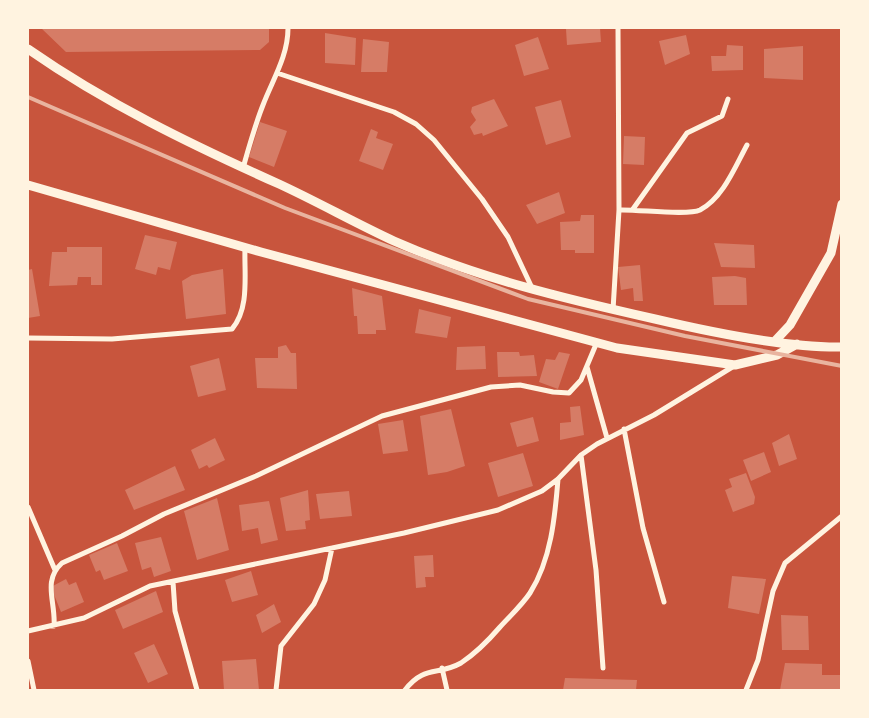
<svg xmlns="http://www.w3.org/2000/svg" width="869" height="718" font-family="'Golos Text',sans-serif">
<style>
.building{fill:#d67c66}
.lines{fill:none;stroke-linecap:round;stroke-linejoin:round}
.minor{stroke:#fff3e0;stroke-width:5}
.tertiary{stroke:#fff3e0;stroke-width:9}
.rail{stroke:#e9b49f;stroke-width:4}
</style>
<rect width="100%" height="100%" fill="#c8553d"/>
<!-- building -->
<path class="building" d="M41 28H269V42L260 50 66 52Z
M576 28H600L601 42 567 45 566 29Z
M325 33 356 38 355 65 325 63Z
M686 35 690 54 665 65 659 41Z
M538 37 549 69 524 76 515 45Z
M363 39 389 42 387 72H361Z
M727 45 743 46V70L712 71 711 56H726Z
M803 46V80L764 78V49Z
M494 99 508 126 483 136 482 133 474 135 470 127 476 120 471 112 472 107Z
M561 100 571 137 546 145 535 107Z
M260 122 287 131 274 167 249 157Z
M371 129 378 132 376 138 393 144 383 170 359 161Z
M624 136 645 137 644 165 623 164Z
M559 192 565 213 537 224 526 205Z
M581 215H594V253H575V250H561L560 222 580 221Z
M145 235 177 242 170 270 158 267 156 275 135 269Z
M714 243 754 245 755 268 721 267Z
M67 247H102V285H91V277H78L77 285 49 286 52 252H67Z
M640 265 643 301H634L633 288 621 290 618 267Z
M32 269 40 316 28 318V270Z
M223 269 226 314 186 319 182 281 192 275Z
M735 276 746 278 747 305H714L712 277Z
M352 288 382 296 386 330H376V334H358L357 316H354Z
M419 309 451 317 447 338 415 333Z
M286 345 291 353H296L297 389 257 388 255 358H278V347Z
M485 346 486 369 456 370 457 347Z
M497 352H519L520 356 534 355 537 376 498 377Z
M559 352 570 354 558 389 539 382 546 359 555 360Z
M219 358 226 390 198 397 190 366Z
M580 406 584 435 560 440V423L571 422 570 407Z
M451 409 465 466 447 472 428 475 420 416Z
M533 417 539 441 517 447 510 423Z
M403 420 408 451 383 454 378 424Z
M789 434 797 459 779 466 772 443Z
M215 438 225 460 209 468 207 465 199 469 191 450Z
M764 452 771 472 751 481 743 460Z
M523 453 533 486 498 497 488 463Z
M175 466 185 490 134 510 125 490Z
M746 473 755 497 754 504 733 512 725 490 732 487 729 479Z
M308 490 310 520 305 521 306 529 286 531 280 498Z
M349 491 352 516 320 519 316 494Z
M217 498 229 550 197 560 184 511Z
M269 501 278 540 261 544 258 528 242 531 239 505Z
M161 537 171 571 154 577 151 567 142 570 135 543Z
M117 543 128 571 104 580 100 570 96 572 89 555Z
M433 555 434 577H425L426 587 416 588 414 556Z
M251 571 258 595 232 602 225 580Z
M732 576 766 579 759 614 728 608Z
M66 579 69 585 76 582 84 602 61 612 51 587Z
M156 591 163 612 123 629 115 610Z
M274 604 281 622 262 633 256 615Z
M781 615 808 616 809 650H782Z
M154 644 168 674 148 683 134 653Z
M256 659 259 690H224L222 661Z
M785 663 822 664V675H842L841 690H780Z
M565 678 637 680 636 690H563Z"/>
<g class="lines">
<!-- minor -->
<path class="minor" d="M277 73 394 112 416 124 434 140 482 199 508 237 533 290
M243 168C249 147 255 125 263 105 273 79 288 56 288 28
M633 209 687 133 722 116 728 99
M619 210C637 209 687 216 700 210 723 198 735 167 747 145
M613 310 619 210 618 28
M28 338 112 339 232 329C250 308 244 274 245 248
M587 367 607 438
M624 429 643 528 664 602
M581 455 596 570 603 668
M28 507 55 570
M173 582 175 611 197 690
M54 626C56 602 42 581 62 563L122 536 164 514 256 476 382 416 491 387 520 385 553 392 569 393 581 380 597 342
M28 631 84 618 150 586 404 533 498 510 542 491 558 479 581 455 597 444 654 415 734 366
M28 661 34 690
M442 668 447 690
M276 690 281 646 314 604 325 580 332 548
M405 690C424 665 438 676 461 663 476 653 488 641 500 627 510 616 522 605 530 593 551 560 555 517 558 479
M746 690 758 660 773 591 785 563 842 516"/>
<!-- tertiary -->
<path class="tertiary" d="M28 49C107 104 192 145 279 184 318 202 355 223 394 241 478 278 566 299 655 319 710 332 785 348 842 347
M28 185 261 252 617 348 735 365 777 355 797 344
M775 341 790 325 831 253 842 204"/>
<!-- rail -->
<path class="rail" d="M28 97 285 208 528 299 685 336 842 366"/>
</g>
<!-- border -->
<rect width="869" height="718" fill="none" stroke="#fff3e0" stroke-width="58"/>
</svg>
